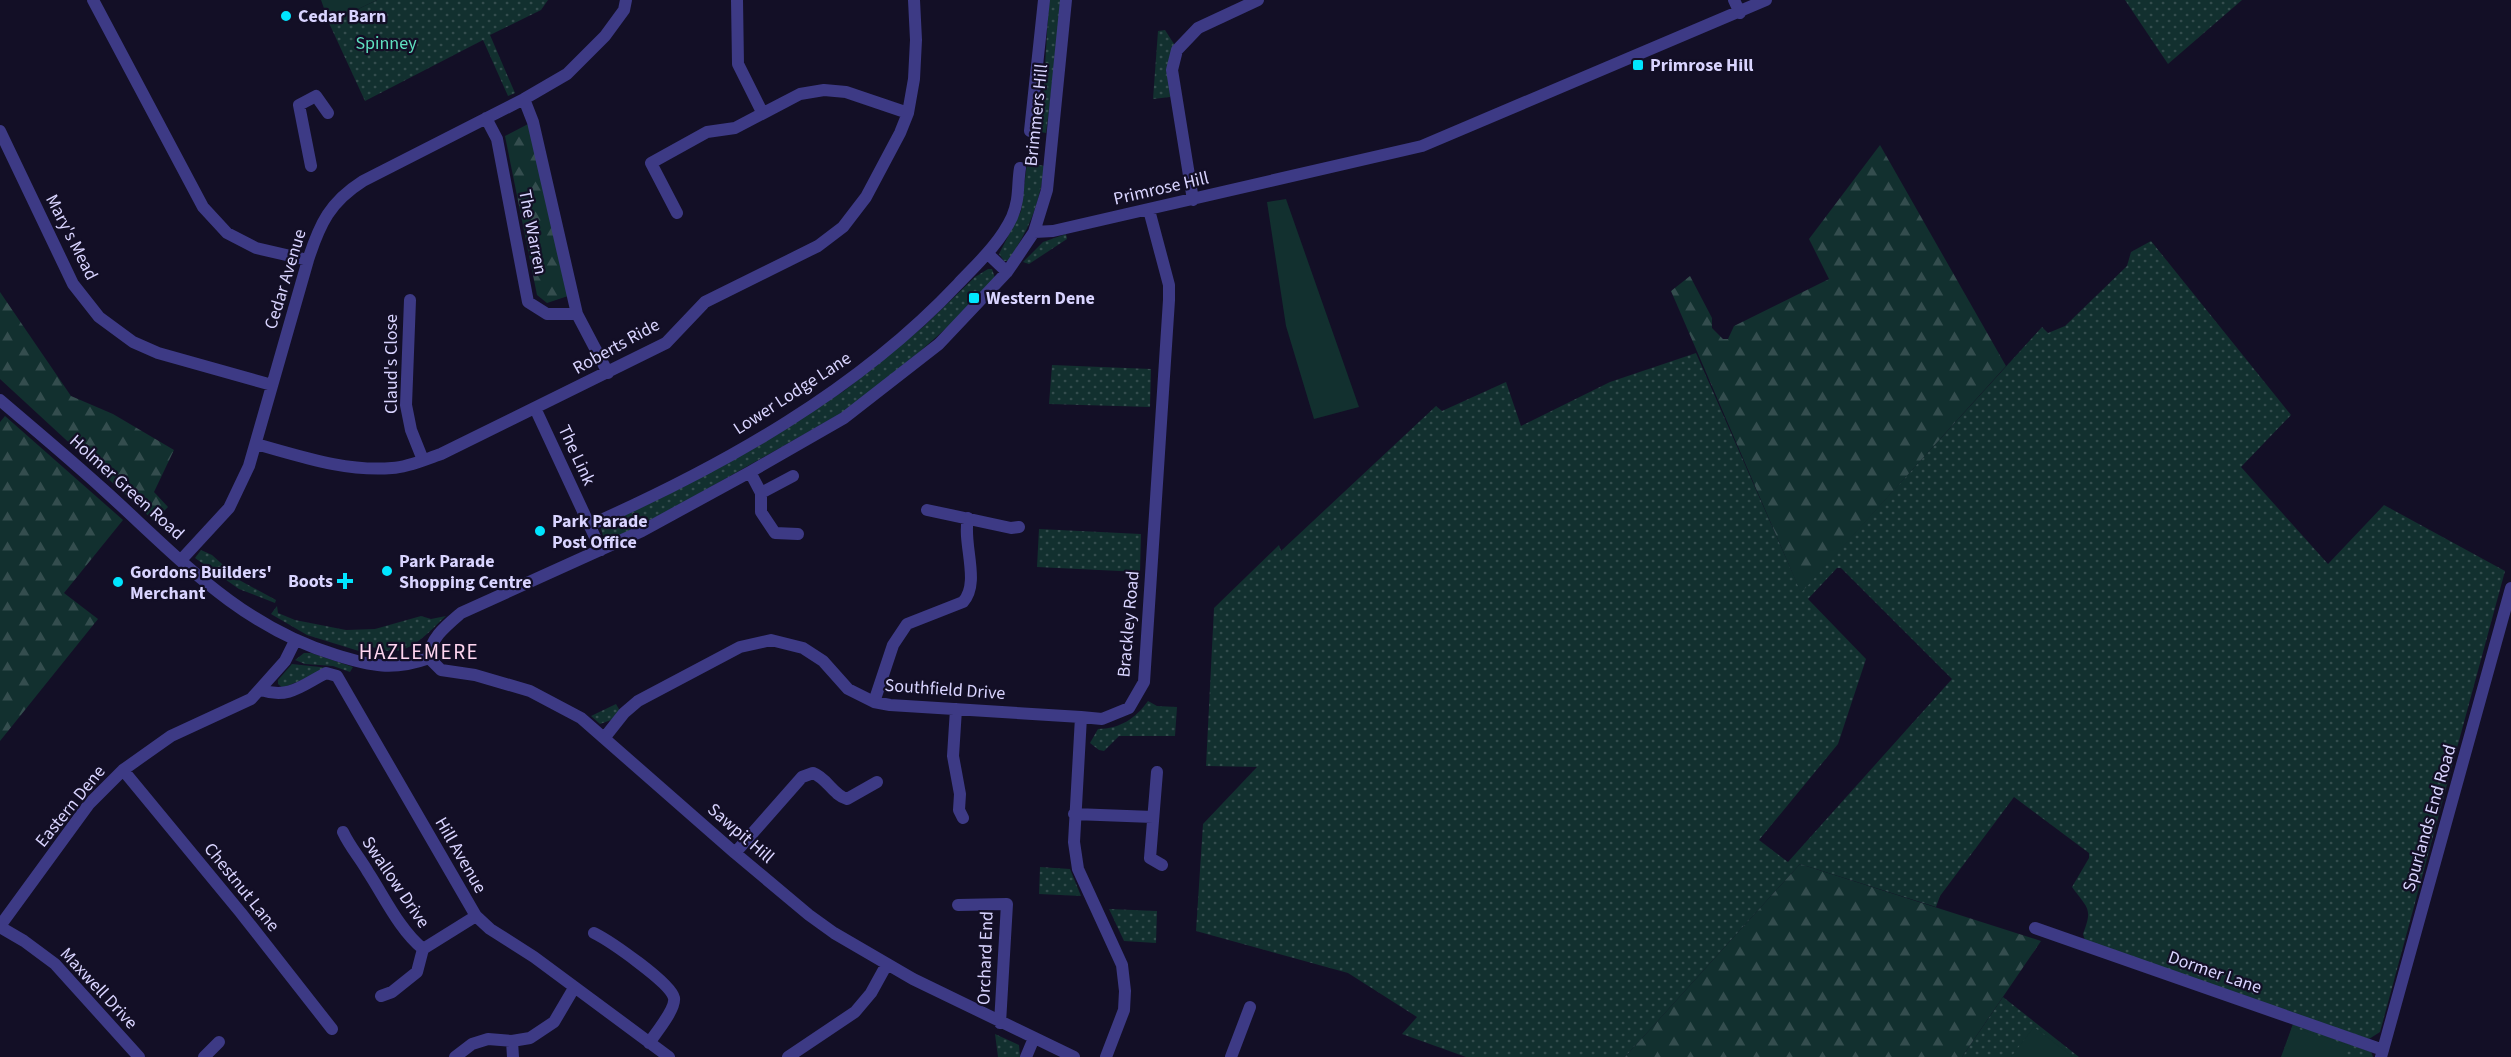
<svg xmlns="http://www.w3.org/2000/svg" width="2511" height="1057" font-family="'Source Sans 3',sans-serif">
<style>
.grass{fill:url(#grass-dots);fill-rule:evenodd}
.forest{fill:url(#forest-firs)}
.garden{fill:#12302f}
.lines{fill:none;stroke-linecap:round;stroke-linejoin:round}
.minor{stroke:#3d3a85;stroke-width:12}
.poi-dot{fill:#00e5ff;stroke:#130f26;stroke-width:2}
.labels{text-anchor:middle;stroke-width:4.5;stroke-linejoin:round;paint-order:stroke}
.poi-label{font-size:18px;font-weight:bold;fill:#d9d4ff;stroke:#130f26;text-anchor:start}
.park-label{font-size:18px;fill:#5fe0c0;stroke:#130f26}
.street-label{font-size:18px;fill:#d9d4ff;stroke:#130f26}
.quarter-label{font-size:21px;letter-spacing:1.5px;fill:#ffd6f0;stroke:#130f26}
</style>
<defs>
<pattern id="grass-dots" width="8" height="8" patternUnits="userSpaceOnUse" patternTransform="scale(1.5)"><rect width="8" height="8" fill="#12302f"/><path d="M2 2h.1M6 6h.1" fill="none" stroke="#344d4e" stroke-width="1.8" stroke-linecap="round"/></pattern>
<pattern id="forest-firs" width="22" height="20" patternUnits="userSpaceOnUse" patternTransform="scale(1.5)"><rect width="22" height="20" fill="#12302f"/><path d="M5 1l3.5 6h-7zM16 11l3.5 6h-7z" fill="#344d4e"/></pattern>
</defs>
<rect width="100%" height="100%" fill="#130f26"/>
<!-- grass -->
<path class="grass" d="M377 0H548L541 10 490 35 515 93 508 96 483 40 365 101 329 23Z
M1049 0H1063L1046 133 1041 132Z
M2125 0H2242L2168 64Z
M1165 30 1174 44 1169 60 1170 97 1153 99 1158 31Z
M1027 163 1045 166C1038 207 1031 226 1008 261H1004L999 254 1021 211Z
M1066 234 1067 239 1029 264 1023 262 1043 242Z
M2151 241 2291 415 2241 467 2328 564 2384 505 2505 571 2380 1032 2369 1039 2086 944 2083 934C2093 908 2088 909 2072 887L2089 858V853L2014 797 1940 896 1936 907 1800 864 1625 1057H1466L1402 1034 1417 1017 1348 973 1196 931 1203 824 1257 767 1206 766 1214 608 1279 545 1281 551 1436 406 1442 411 1506 382 1521 426 1610 382 1696 353 1801 592 2042 327 2048 333 2065 326 2127 266 2131 252ZM1837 568H1841L1952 679 1788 862 1759 840 1838 744 1866 659 1808 599Z
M988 269H992L995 278 961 315 917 354 847 410 677 506 619 536 604 539 601 529 604 524 782 429 844 391 923 327 975 277Z
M1052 365 1151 369 1150 407 1049 404Z
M1039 529 1141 534 1140 572 1037 567Z
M201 550 212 555 241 581 276 600 275 603 239 589 195 558Z
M277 606 278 613 295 620 346 630 375 629 421 616 431 619 446 616C421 639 406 661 370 646L362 652 307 635 271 614Z
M304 653H311L353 667 350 672 333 666 305 664 295 660Z
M292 664 329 668 283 688 278 684V680Z
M1148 701 1157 706 1177 707 1175 736H1119L1104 751 1099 750 1090 743 1098 729C1120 729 1136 718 1148 701Z
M616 704 620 711 611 720 600 724 591 716Z
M1040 867 1070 869 1081 896 1039 894Z
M1109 909 1157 911 1156 943 1124 941Z
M2003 997 2079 1057H1962Z
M2293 1024 2371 1052 2373 1057H2281Z
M995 1034 1019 1045 1020 1057H998Z"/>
<!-- forest -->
<path class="forest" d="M530 123 568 296 547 303 537 295 505 136Z
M1880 145 2006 366 1801 593 1671 291 1690 276 1712 318V328L1723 339H1728L1734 326 1829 279 1809 239Z
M0 292 71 396 113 414 174 450 154 492 168 507 154 521 0 379Z
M5 416 123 520 64 593 98 619 0 741V422Z
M1800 864 2041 941 1962 1057H1625Z"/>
<!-- garden -->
<path class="garden" d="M321 0H377L329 23Z
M1286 199 1359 407 1314 419 1286 326 1267 202Z
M2034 1027 2073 1057H2011Z
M2292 1027 2348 1045 2344 1057H2282Z"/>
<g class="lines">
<!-- minor -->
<path class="minor" d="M93 0 203 207 227 233 256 248 308 260
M737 0 738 64 762 112
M1734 0 1740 13
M524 99 533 122 577 314 608 373
M486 118 497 139 528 302 547 314H577
M0 131 73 284 99 317 133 342 158 353 272 385
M1030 131 1044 0
M311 166 299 105 316 96 328 113
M1193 200 1172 70 1177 50 1198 28 1258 0
M677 213 651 163 707 132 735 128 800 94 824 90 846 92 908 113
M1034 232 1053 231 1422 146 1766 0
M988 254 1007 272
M410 300 406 405 411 430 423 460
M0 400C35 430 70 459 104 490 177 556 239 626 336 655 371 666 393 671 429 658
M535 408 601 550
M256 444C300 456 346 472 392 468 409 467 426 459 441 454L666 343 705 302 818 246 843 227 866 197 900 133 908 113 914 79 916 40 914 0
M750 472 761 493V512L775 533 798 534
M761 493 793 476
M927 510 1011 528 1019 527
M590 525C723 466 857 391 958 284 977 264 1000 243 1012 217 1020 198 1017 186 1020 168
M181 560 229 508 249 466 308 260C320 223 330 202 363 181L524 99 567 74 605 36 624 10 626 0
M429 658C429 639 447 625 461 613L642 531 750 472 844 418 939 344 1007 272 1034 232 1047 190 1066 0
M429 658 441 670 475 675 530 691 581 718 735 853 809 915 834 933 913 979 1074 1057
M261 690C289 699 301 686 326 673L337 676 476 916 490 929 534 957 669 1057
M874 702 893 645 907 624 963 602C981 583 962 543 968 518
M956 709 953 756 960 794 959 810 963 818
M605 737 624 713 638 701 740 647 771 640 803 648 823 661 848 689 874 702 890 705 1081 717
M123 770 241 913 332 1029
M1157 772 1150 858 1162 865
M1074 814 1153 817
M343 832C350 847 360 858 368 872 385 898 399 929 423 949
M735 853 802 777 813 773C827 778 833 795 847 799L877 782
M958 905 1007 904 1000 1023
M0 926 89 804 123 770 171 736 251 699 285 661 295 641
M0 927 24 941 55 964 139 1057
M2035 928 2383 1050
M594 933C610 941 671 983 674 998 676 1009 655 1034 649 1043
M381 996 392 992 417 972 423 949 476 916
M512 1041 513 1057
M204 1057 219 1042
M455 1057 472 1044 488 1039 512 1041 530 1038 554 1022 574 988
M788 1057 855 1012 871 993 887 964
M1026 1057 1034 1038
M1106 1057 1124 1010 1125 991 1122 965 1078 869 1074 842 1081 717 1102 719 1129 708 1144 682 1169 300V285L1149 210
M1231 1057 1250 1007
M2381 1057 2511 588"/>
</g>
<!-- markers -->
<g class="poi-dot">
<circle cx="286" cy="16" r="6"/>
<rect x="1632" y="59" width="12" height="12" rx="3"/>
<rect x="968" y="292" width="12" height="12" rx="3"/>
<circle cx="540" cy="531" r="6"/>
<circle cx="387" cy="571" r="6"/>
<path d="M342 572h6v6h6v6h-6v6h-6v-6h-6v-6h6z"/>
<circle cx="118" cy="582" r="6"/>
</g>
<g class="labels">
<!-- poi labels -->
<g class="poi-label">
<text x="298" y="22">Cedar Barn</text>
<text x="1650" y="71">Primrose Hill</text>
<text x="986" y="304">Western Dene</text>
<text x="552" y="527">Park Parade<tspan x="552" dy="21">Post Office</tspan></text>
<text x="399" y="567">Park Parade<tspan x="399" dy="21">Shopping Centre</tspan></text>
<text x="130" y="578">Gordons Builders'<tspan x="130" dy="21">Merchant</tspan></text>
<text x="333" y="587" text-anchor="end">Boots</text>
</g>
<!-- park labels -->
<g class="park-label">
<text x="386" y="49">Spinney</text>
</g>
<!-- street labels -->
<g class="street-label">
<text transform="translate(1036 115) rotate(-84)" y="6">Brimmers Hill</text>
<text transform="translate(1161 188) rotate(-13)" y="6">Primrose Hill</text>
<text transform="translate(533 232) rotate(79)" y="6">The Warren</text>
<text transform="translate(72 237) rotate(63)" y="6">Mary's Mead</text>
<text transform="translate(285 279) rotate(-73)" y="6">Cedar Avenue</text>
<text transform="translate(616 346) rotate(-29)" y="6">Roberts Ride</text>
<text transform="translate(391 364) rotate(-90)" y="6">Claud's Close</text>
<text transform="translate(792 393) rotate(-33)" y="6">Lower Lodge Lane</text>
<text transform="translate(577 455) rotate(65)" y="6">The Link</text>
<text transform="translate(127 487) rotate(42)" y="6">Holmer Green Road</text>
<text transform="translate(1128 624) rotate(-85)" y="6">Brackley Road</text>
<text transform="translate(945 689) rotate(4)" y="6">Southfield Drive</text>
<text transform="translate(70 806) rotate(-51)" y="6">Eastern Dene</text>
<text transform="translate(2429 818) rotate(-74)" y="6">Spurlands End Road</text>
<text transform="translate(741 833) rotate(41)" y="6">Sawpit Hill</text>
<text transform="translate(461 855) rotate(60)" y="6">Hill Avenue</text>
<text transform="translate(396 882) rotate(56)" y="6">Swallow Drive</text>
<text transform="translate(242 887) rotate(51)" y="6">Chestnut Lane</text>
<text transform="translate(985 958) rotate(-88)" y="6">Orchard End</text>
<text transform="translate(2215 972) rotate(19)" y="6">Dormer Lane</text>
<text transform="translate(99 988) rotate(47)" y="6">Maxwell Drive</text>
</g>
<!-- quarter labels -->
<g class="quarter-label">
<text x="419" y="659">HAZLEMERE</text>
</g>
</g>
</svg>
